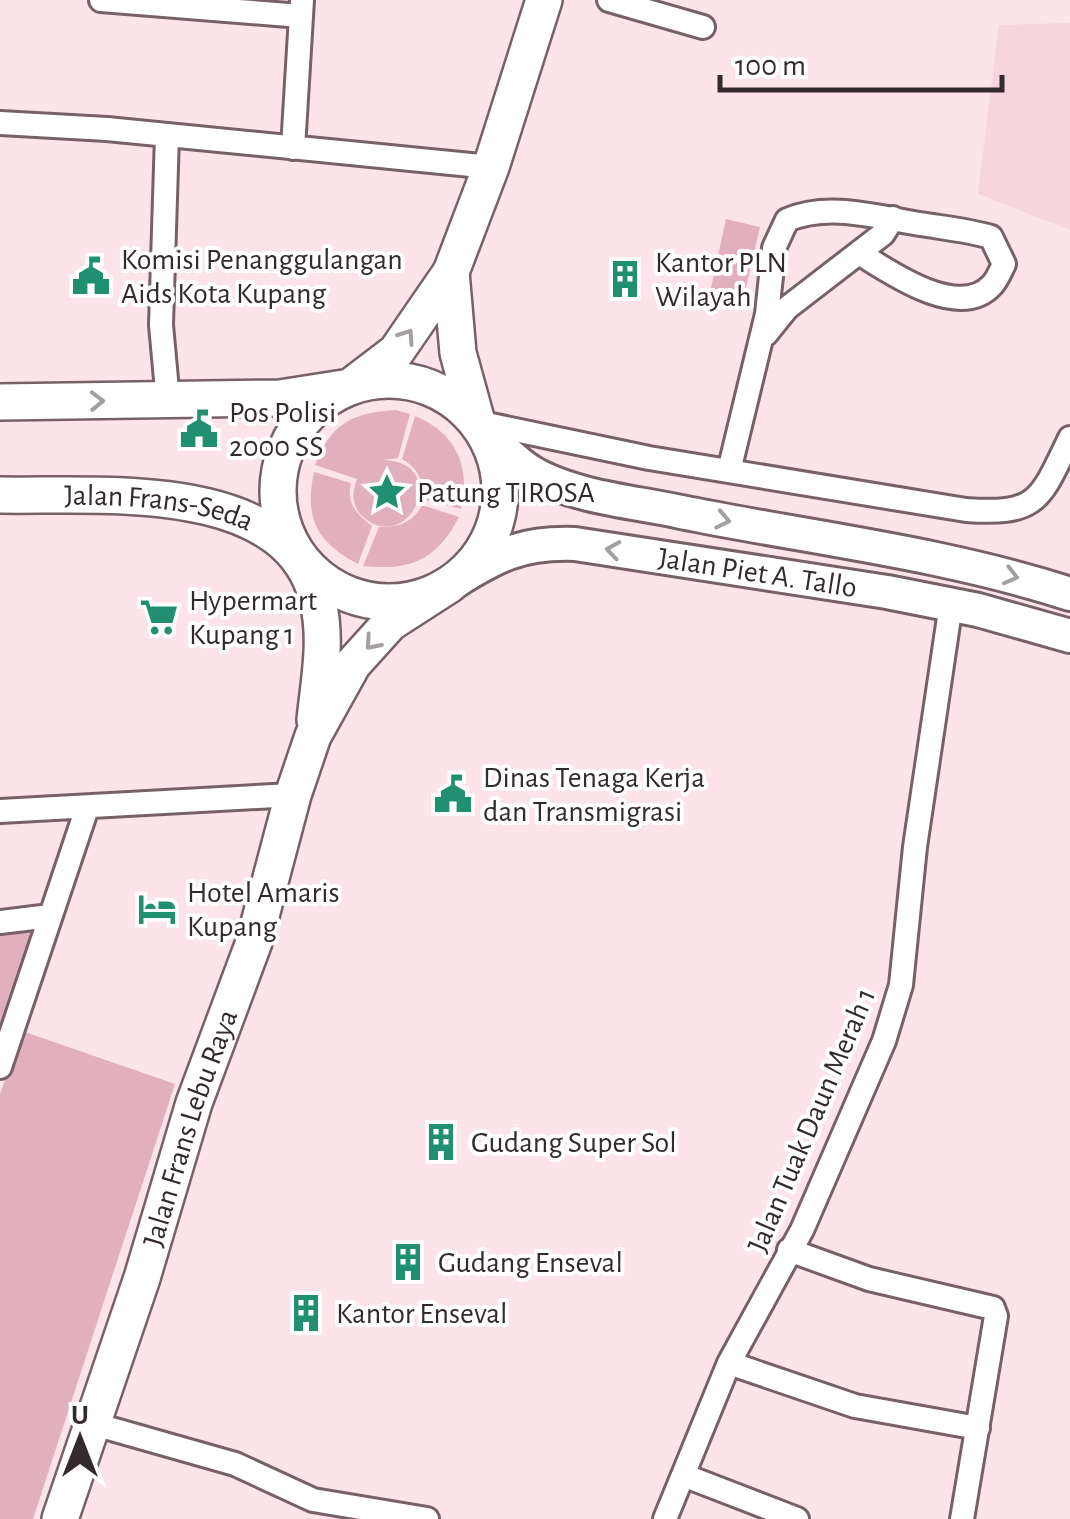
<svg xmlns="http://www.w3.org/2000/svg" width="1070" height="1519" font-family="'Alegreya Sans',sans-serif">
<style>
.built{fill:#f7d5df}
.green{fill:#e1afbe}
.lines{fill:none;stroke-linecap:round;stroke-linejoin:round}
.street-casing{stroke:#776167;stroke-width:28}
.secondary-casing{stroke:#776167;stroke-width:38}
.primary-casing{stroke:#776167;stroke-width:40}
.street{stroke:#fff;stroke-width:22}
.secondary{stroke:#fff;stroke-width:32}
.primary{stroke:#fff;stroke-width:35}
.oneway{stroke:#a49fa0}
.labels{text-anchor:middle;stroke-width:8;stroke-linejoin:round;paint-order:stroke}
.poi-label{font-size:30px;fill:#342a2d;stroke:#fff;text-anchor:start}
.street-label{font-size:30px;fill:#342a2d;stroke:#fff}
</style>
<rect width="100%" height="100%" fill="#fde3ea"/>
<!-- built -->
<path class="built" d="M1070 23V230L978 194 999 25Z"/>
<!-- green -->
<path class="green" d="M726 219 760 227 744 296 711 288Z
M396 410 410 414 398 458 383 460C453 462 409 558 362 516 351 505 352 492 357 479L315 465C332 423 351 413 396 410Z
M415 416C456 433 471 466 461 509L422 499C424 481 418 468 402 459Z
M314 472 351 483C346 503 356 514 372 526L358 564C317 542 304 519 314 472Z
M422 505 459 517C437 560 410 571 363 566L379 527C397 528 414 522 422 505Z
M38 930 0 1045V933Z
M22 1031 175 1084 33 1519H0V1094Z"/>
<g class="lines">
<!-- street casing -->
<g class="street-casing">
<path id="street" d="M101 0 301 16
M609 0 703 27
M0 123 107 129 491 167
M167 135 161 325 168 401
M293 148 302 0
M766 334 787 308 883 234 893 218
M477 422 649 458 966 510C1038 515 1040 500 1070 438
M729 471 767 314 774 248 787 220C829 202 876 217 920 224 944 228 967 230 991 237L1004 264C1001 270 997 280 992 285 959 321 889 272 859 253
M0 811 293 795
M0 922 50 916
M0 1067 87 808
M789 1250 869 1279 993 1308 996 1316 962 1519
M729 1363 855 1406 978 1428
M94 1424 235 1464 313 1500 427 1519
M683 1475 797 1519
M665 1519 729 1363 802 1230 884 1041 901 985 915 847 951 604"/>
</g>
<!-- secondary casing -->
<g class="secondary-casing">
<g id="secondary">
<path d="M477 422C496 441 515 465 540 477 582 498 635 502 681 512 810 538 944 553 1070 594"/>
<path id="s1" d="M449 585C495 556 520 542 575 544L887 592 978 610 1070 636"/>
</g>
</g>
<!-- primary casing -->
<g class="primary-casing">
<g id="primary">
<path d="M451 272 458 353 477 422"/>
<circle cx="389" cy="491" r="111"/>
<path d="M0 402 280 398 350 387 396 352 451 272 491 167 544 0"/>
<path id="s2" d="M0 495C96 497 286 477 317 598 328 638 319 680 315 720"/>
<path id="s3" d="M60 1519 142 1278 194 1103 254 942 293 795 313 736 353 664 390 623 449 585"/>
</g>
</g>
<!-- street -->
<use href="#street" class="street"/>
<!-- secondary -->
<use href="#secondary" class="secondary"/>
<!-- primary -->
<use href="#primary" class="primary"/>
</g>
<!-- one-way arrows -->
<defs><path id="oneway-chevron" d="M-2-3.5L2.5 0L-2 3.5" fill="none" stroke-width="1.6" stroke-linecap="round" stroke-linejoin="round" transform="scale(2.5)"/></defs>
<g class="oneway">
<use href="#oneway-chevron" transform="translate(407 336) rotate(-56)"/>
<use href="#oneway-chevron" transform="translate(97 401) rotate(-1)"/>
<use href="#oneway-chevron" transform="translate(723 520) rotate(12)"/>
<use href="#oneway-chevron" transform="translate(613 550) rotate(-171)"/>
<use href="#oneway-chevron" transform="translate(1011 576) rotate(14)"/>
<use href="#oneway-chevron" transform="translate(372 643) rotate(131)"/>
</g>
<!-- icons -->
<defs>
<g id="civic-bare" transform="scale(3)"><path d="M-.6-6.5H3V-4.5H.6V-3L4-1V1h2V6H-6V1h2V-1L-.6-3ZM-1.2 2.5V6h2.4V2.5Z" fill="#209071" stroke="#fff" stroke-width="2.5" paint-order="stroke"/></g>
<g id="building-bare" transform="scale(3)"><path d="M-4-6H4V6H1V3H-1V6H-4ZM-2.5-4.3h1.7v1.8h-1.7ZM.8-4.3h1.7v1.8H.8ZM-2.5-1h1.7V.8h-1.7ZM.8-1h1.7V.8H.8Z" fill="#209071" stroke="#fff" stroke-width="2.5" paint-order="stroke"/></g>
<g id="sight-bare" transform="scale(3)"><path d="M0-6L1.8-2.2L6-1.7L2.9 1.2L3.7 5.4L0 3.3L-3.7 5.4L-2.9 1.2L-6-1.7L-1.8-2.2Z" fill="#209071" stroke="#fff" stroke-width="2.5" paint-order="stroke"/></g>
<g id="supermarket-bare" transform="scale(3)"><path d="M-6-5.5h2.5l.6 2H6L4.5 2H-2.5L-4.4-4H-6ZM-1.5 3.2a1.3 1.3 0 1 0 .1 0ZM3 3.2a1.3 1.3 0 1 0 .1 0Z" fill="#209071" stroke="#fff" stroke-width="2.5" paint-order="stroke"/></g>
<g id="hotel-bare" transform="scale(3)"><path d="M-6-4.5h1.5V1H6V5H4.5V3h-9V5H-6ZM-4 0a1.8 1.8 0 1 1 3.6 0ZM.5 0V-2.5h3Q6-2.5 6 0Z" fill="#209071" stroke="#fff" stroke-width="2.5" paint-order="stroke"/></g>
</defs>
<g fill-rule="evenodd">
<use href="#civic-bare" x="91" y="276"/>
<use href="#building-bare" x="625" y="279"/>
<use href="#civic-bare" x="199" y="429"/>
<use href="#sight-bare" x="387" y="492"/>
<use href="#supermarket-bare" x="159" y="617"/>
<use href="#civic-bare" x="453" y="794"/>
<use href="#hotel-bare" x="157" y="909"/>
<use href="#building-bare" x="441" y="1142"/>
<use href="#building-bare" x="408" y="1262"/>
<use href="#building-bare" x="306" y="1313"/>
</g>
<g class="labels">
<!-- poi labels -->
<g class="poi-label">
<text x="121" y="269">Komisi Penanggulangan<tspan x="121" dy="34">Aids Kota Kupang</tspan></text>
<text x="655" y="272">Kantor PLN<tspan x="655" dy="34">Wilayah</tspan></text>
<text x="229" y="422">Pos Polisi<tspan x="229" dy="34">2000 SS</tspan></text>
<text x="417" y="502">Patung TIROSA</text>
<text x="189" y="610">Hypermart<tspan x="189" dy="34">Kupang 1</tspan></text>
<text x="483" y="787">Dinas Tenaga Kerja<tspan x="483" dy="34">dan Transmigrasi</tspan></text>
<text x="187" y="902">Hotel Amaris<tspan x="187" dy="34">Kupang</tspan></text>
<text x="471" y="1152">Gudang Super Sol</text>
<text x="438" y="1272">Gudang Enseval</text>
<text x="336" y="1323">Kantor Enseval</text>
</g>
<!-- street labels -->
<g class="street-label">
<text dy="10" stroke="none"><textPath href="#s2" startOffset="160">Jalan Frans-Seda</textPath></text>
<text dy="10" stroke="none"><textPath href="#s1" startOffset="320">Jalan Piet A. Tallo</textPath></text>
<text transform="translate(811 1120) rotate(-67)" y="10">Jalan Tuak Daun Merah 1</text>
<text dy="10" stroke="none"><textPath href="#s3" startOffset="412">Jalan Frans Lebu Raya</textPath></text>
</g>
</g>
<!-- north arrow -->
<g transform="translate(80 1439)" stroke="#ffffff" stroke-width="8" paint-order="stroke">
<path d="M0-8L18 38L0 25L-18 38Z" fill="#342a2d"/>
<text y="-15" font-size="28" font-weight="bold" text-anchor="middle" fill="#342a2d">U</text>
</g>
<!-- scale -->
<path d="M720 75v15h282v-15" fill="none" stroke="#342a2d" stroke-width="5"/>
<text x="735" y="75" font-size="30" fill="#342a2d" stroke="#ffffff" stroke-width="8" paint-order="stroke">100 m</text>
</svg>
